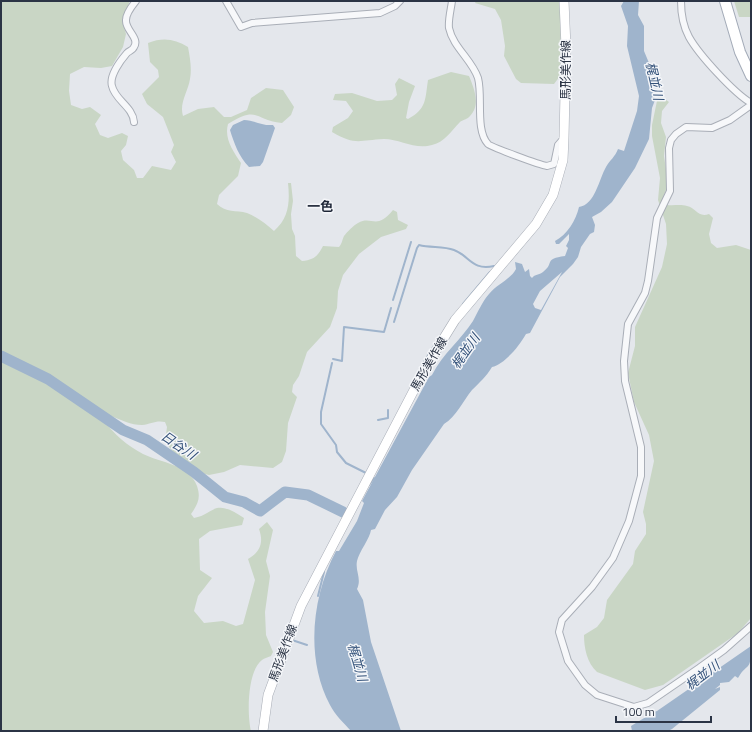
<svg xmlns="http://www.w3.org/2000/svg" width="752" height="732" font-family="'Titillium Web','Noto Sans JP',sans-serif">
<style>
.green{fill:#c9d6c5}
.water{fill:#9fb4cc;fill-rule:evenodd}
.lines{fill:none;stroke-linecap:round;stroke-linejoin:round}
.stream{stroke:#9fb4cc;stroke-width:2}
.river{stroke:#9fb4cc;stroke-width:11}
.minor-casing{stroke:#a9aeb7;stroke-width:8}
.secondary-casing{stroke:#a9aeb7;stroke-width:10}
.primary-casing{stroke:#a3abb8;stroke-width:12}
.minor{stroke:#f7f8fa;stroke-width:6}
.secondary{stroke:#fff;stroke-width:9}
.primary{stroke:#fff;stroke-width:10}
.labels{text-anchor:middle;stroke-width:3;stroke-linejoin:round;paint-order:stroke}
.street-label{font-size:12px;fill:#2b3445;stroke:#f4f6f9}
.water-label{font-size:13px;font-style:italic;fill:#34527a;stroke:#f4f6f9}
.neighbourhood-label{font-size:13px;font-weight:bold;fill:#1d2536;stroke:#f4f6f9}
</style>
<rect width="100%" height="100%" fill="#e4e7ec"/>
<!-- green -->
<path class="green" d="M1 1H130L122 20 126 34 123 47 112 66 101 68 84 67 70 74 69 91 71 105 82 109 90 107 101 115 95 124 100 135 108 138 122 133 128 136 126 145 121 151 123 160 134 170 137 178H143L152 166 171 170 176 162 171 152 174 145 163 117 147 104 142 94 159 77 158 70 150 62 148 43C163 37 175 39 188 47 190 58 192 69 190 79 188 92 179 103 183 116L198 109 214 107 224 117H231L247 110 251 98 266 88 283 90 294 107 291 115 282 123C253 120 259 105 228 124 224 139 233 151 241 163L238 176 219 195 217 204C226 213 236 210 247 213 257 217 266 224 274 231 289 218 290 202 288 183H291L293 201 291 214 292 229 295 236 296 256 302 261C314 260 318 256 323 246L339 247C342 244 342 240 344 236 347 232 354 225 358 223 372 215 376 231 393 210L397 212 398 220 408 225 406 229 381 237 359 254 343 275 338 291 337 308 330 327 307 352 299 376 293 385 292 392 297 397 288 423 286 451 282 462 273 468 240 465 224 472 209 475 201 473 175 454 165 442 167 427 165 422C156 420 151 424 142 425 131 425 121 420 111 416L104 420C113 434 128 446 143 454 161 463 189 464 197 486 201 498 198 504 191 514L194 518C205 516 210 510 217 508 226 506 236 513 244 518L242 525 210 531 199 539 200 570 212 578 198 596 194 611 204 623 223 621 236 626 243 624 255 580 248 559C260 552 264 543 259 529L267 522 273 530 266 561 270 576 265 612 266 635 273 652 271 656C269 657 264 658 262 660 247 671 247 715 251 731H1Z
M476 1H559L561 20 560 76 554 84 521 83 516 79 504 56 505 46 501 20 495 9 475 3Z
M734 1H751V17H739Z
M451 72 469 76C474 88 481 105 470 116 468 119 462 120 460 122 451 131 445 142 432 145 415 150 400 139 384 139 359 140 356 146 332 132L333 127 348 118 353 111 346 101 333 100 335 94 352 93 377 101 392 100 397 95 395 84 399 78 415 86 409 102 406 118 408 119C427 109 425 99 428 80Z
M658 96H661L669 102 662 111 661 123 666 137 664 156 667 176 666 190 663 198 667 205C674 206 680 204 687 206 696 208 698 218 709 214L713 218 709 234 711 243 717 248 736 245 751 250V618L738 633 663 685 645 690 597 672C587 663 584 648 584 635L597 627 604 618 607 600 633 564 635 551 646 534V524L643 512 654 461 649 435 634 402 628 373 635 346V327L662 267 667 244 666 224 658 200 660 178 652 136V125Z"/>
<!-- water -->
<path class="water" d="M624 1H639L638 15 644 26V51L649 63 648 73 655 100 652 108 649 139 635 168 612 202 601 212 592 217 595 225 594 232 590 234 581 247 578 257 573 264 560 277 530 333 526 334C520 345 505 364 492 367 486 377 480 382 472 390 463 401 456 417 444 424L412 470 397 497 385 510 375 529 371 530C370 538 359 552 357 561 355 572 362 578 357 589L363 600 371 642 401 731H351C343 722 335 715 330 705 305 658 312 596 336 551H339L357 521 364 503 362 501 429 377 432 375C443 353 461 340 473 321 478 312 482 302 489 294 497 284 511 279 516 269L515 262 522 264 525 272 529 269 530 276 532 278C535 274 539 275 543 272 555 263 543 259 565 256L568 248 566 246 569 240V234L559 244H556L555 241C567 235 576 220 579 207 595 205 599 179 606 167 610 160 615 157 618 149L624 151 637 111 639 96 627 46 628 26 621 6ZM562 272 541 310 535 308 533 304 540 291Z
M244 120C254 120 262 126 273 125L275 128 263 162 260 166 249 167C239 157 234 143 230 130L233 125Z
M751 646C751 673 748 661 738 678L735 676 729 682 720 683V685L715 689 720 687V690L672 729 668 731H632L631 726 654 712 657 711Z"/>
<g class="lines">
<!-- stream -->
<path class="stream" d="M393 300 411 242
M463 304 490 272
M394 322 417 248 419 245C431 248 443 246 454 250 470 256 472 271 494 266
M333 359 342 361 344 327 384 332 391 308
M424 362 440 336
M332 363 321 412V424L336 445 337 452 346 463 366 473
M378 420 388 418V410
M369 485 374 478
M318 596 324 572
M292 640 307 645"/>
<!-- river -->
<path class="river" d="M1 356 48 379 123 430 147 440 194 472 225 497 244 502 260 511 285 492 308 495 343 512"/>
<!-- minor casing -->
<g class="minor-casing">
<path id="minor" d="M226 1 241 27 252 23 380 13 395 6 400 1
M452 1C451 9 448 20 449 28 453 47 472 60 478 78 483 97 475 130 488 144 491 147 540 165 547 166L554 164 558 145 564 138
M681 1C681 13 683 26 689 37 699 55 734 93 751 103
M751 105 730 120 712 128 686 127 676 134 671 140 669 148 670 191 657 218 648 281 645 293 628 324 624 361 625 381 641 447V476L629 521 613 558 592 587 562 620 559 632 568 661 585 685 597 695 634 707 648 703 699 668 724 650 751 626
M134 122C133 107 115 100 112 86 109 76 121 60 127 53 129 51 133 50 134 47 140 38 125 30 126 20 126 13 132 6 136 1"/>
</g>
<!-- secondary casing -->
<g class="secondary-casing">
<path id="secondary" d="M263 731 268 695 301 606 426 367 455 320 536 224 553 195 563 160 564 138 566 47 564 1"/>
</g>
<!-- primary casing -->
<g class="primary-casing">
<path id="primary" d="M725 1 740 52 751 76"/>
</g>
<!-- minor -->
<use href="#minor" class="minor"/>
<!-- secondary -->
<use href="#secondary" class="secondary"/>
<!-- primary -->
<use href="#primary" class="primary"/>
</g>
<g class="labels">
<!-- street labels -->
<g class="street-label">
<text transform="translate(566 70) rotate(-90)" y="4">馬形美作線</text>
<text transform="translate(429 364) rotate(-60)" y="4">馬形美作線</text>
<text transform="translate(283 653) rotate(-70)" y="4">馬形美作線</text>
</g>
<!-- water labels -->
<g class="water-label">
<text transform="translate(655 81) rotate(77)" y="5">梶並川</text>
<text transform="translate(465 351) rotate(-55)" y="5">梶並川</text>
<text transform="translate(179 445) rotate(34)" y="5">日谷川</text>
<text transform="translate(358 662) rotate(74)" y="5">梶並川</text>
<text transform="translate(702 675) rotate(-37)" y="5">梶並川</text>
</g>
<!-- neighbourhood labels -->
<g class="neighbourhood-label">
<text x="320" y="211">一色</text>
</g>
</g>
<!-- border -->
<rect width="752" height="732" fill="none" stroke="#2b3445" stroke-width="4"/>
<!-- scale -->
<path d="M616 716v6h95v-6" fill="none" stroke="#2b3445" stroke-width="2"/>
<text x="622" y="716" font-size="12" fill="#2b3445" stroke="#f4f6f9" stroke-width="3" paint-order="stroke">100 m</text>
</svg>
